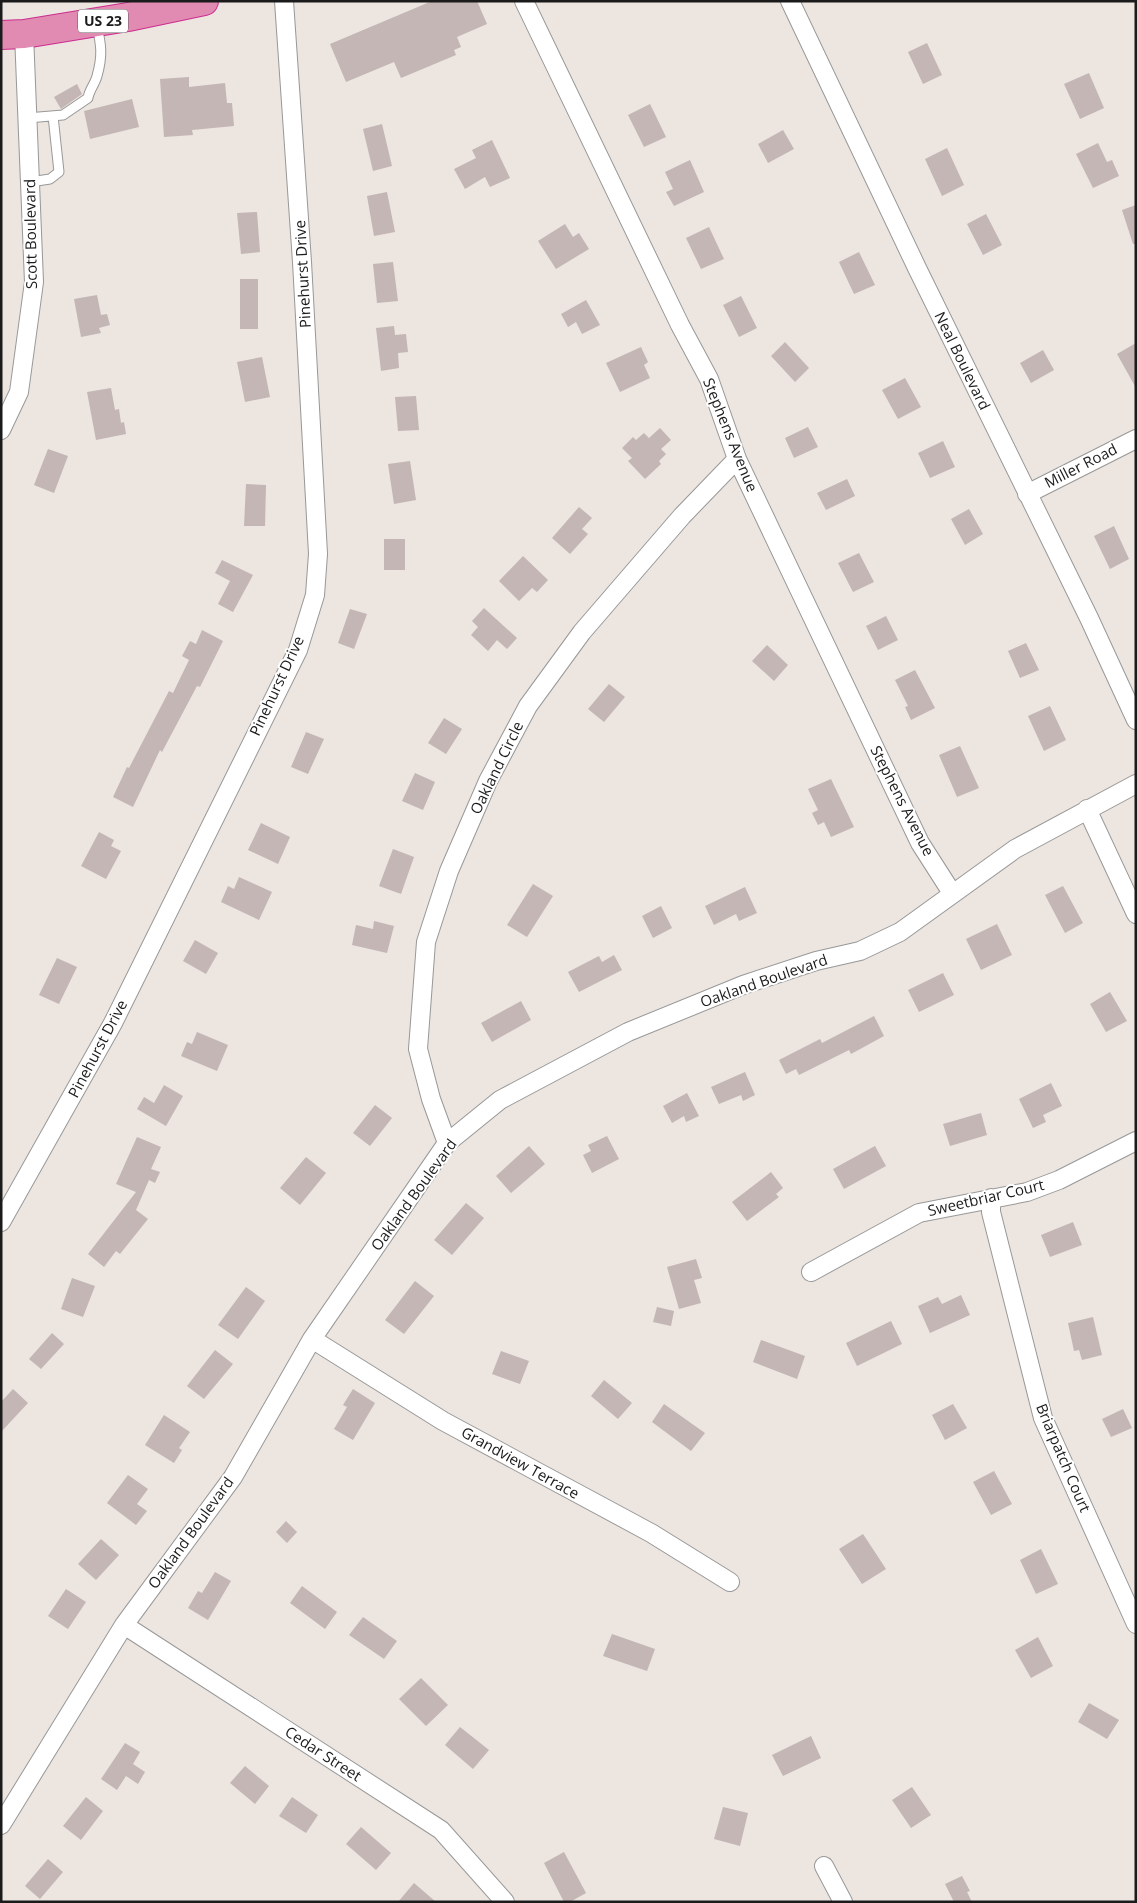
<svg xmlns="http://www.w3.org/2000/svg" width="1137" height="1903" font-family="'Open Sans',sans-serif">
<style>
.building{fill:#c3b6b4}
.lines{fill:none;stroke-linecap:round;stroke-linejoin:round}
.lane-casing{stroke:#989898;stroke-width:11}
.street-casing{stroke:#989898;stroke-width:20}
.highway-casing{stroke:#cc2c8e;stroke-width:30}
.lane{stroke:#fff;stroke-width:9}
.street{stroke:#fff;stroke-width:18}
.highway{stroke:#e18bb2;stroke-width:28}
.labels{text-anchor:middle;stroke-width:4;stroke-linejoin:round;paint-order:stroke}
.shield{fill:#fff;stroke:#5f5f5f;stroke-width:1}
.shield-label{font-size:14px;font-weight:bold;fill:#1b1b1b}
.street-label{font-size:15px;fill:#1b1b1b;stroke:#fff}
</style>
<rect width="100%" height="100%" fill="#ece5e0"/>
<!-- building -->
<path class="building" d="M432 1H477L487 24 457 37 461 47 454 50 456 55 401 78 394 62 346 82 330 44Z
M927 43 942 75 923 84 908 52Z
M1089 73 1104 108 1080 119 1064 84Z
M189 77V87L225 83 227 103H232L234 126 192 130 193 135 164 137 160 79Z
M77 84 82 94 61 109 54 97Z
M132 99 139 127 90 139 84 111Z
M650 104 666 137 644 147 628 115Z
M382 124 392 166 373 171 363 129Z
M783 130 794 149 768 163 758 144Z
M492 140 510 178 490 187 485 177 465 189 454 169 476 158 472 150Z
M1098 143 1107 162 1112 160 1119 176 1093 188 1076 154Z
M947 148 964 185 942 196 925 159Z
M690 160 704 192 674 206 666 192 673 189 665 172Z
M387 192 395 232 374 236 367 196Z
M1136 205V244H1133L1122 210Z
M257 212 260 252 241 254 237 213Z
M986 214 1002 245 983 255 967 224Z
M565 224 573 237 579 233 589 249 556 269 538 241Z
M709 227 724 259 701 269 686 238Z
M859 252 875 285 854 294 839 262Z
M393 262 398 301 377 303 373 264Z
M240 279H258V329H240Z
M97 295 101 315 107 314 110 325 99 328 101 333 81 337 74 299Z
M741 296 757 328 739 337 723 305Z
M586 300 600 325 582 334 576 322 568 327 561 314Z
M394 326 395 335 406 334 408 352 398 353 399 368 381 371 376 328Z
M785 342 809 368 795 382 771 356Z
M1136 343V388L1117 354Z
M641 347 648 362 644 365 650 378 620 392 606 363Z
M1043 350 1054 370 1031 383 1020 363Z
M262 357 270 397 245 402 237 362Z
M905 378 921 407 898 419 882 390Z
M111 388 115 410 119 409 121 423 124 422 126 434 96 440 87 392Z
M416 396 419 430 398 431 395 397Z
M808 427 818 447 794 458 785 438Z
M660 428 671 440 661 449 666 454 659 461 661 464 645 479 628 461 632 458 622 448 633 437 636 440 644 433 649 438Z
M943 441 955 467 930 478 918 453Z
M48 449 68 456 54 493 34 485Z
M410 461 416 500 394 504 388 464Z
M847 479 855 496 826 510 817 493Z
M246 484 266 485 265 526H244Z
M579 507 592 518 582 529 588 534 570 554 552 538Z
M969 509 983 534 965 545 951 519Z
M1114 526 1129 559 1110 569 1094 536Z
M384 539H405V570H384Z
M859 553 874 582 853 592 838 563Z
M523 556 548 580 537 592 532 588 519 601 499 581Z
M222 560 253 575 233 612 218 604 230 581 215 573Z
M484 608 517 638 507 649 497 640 488 651 471 635 478 627 472 621Z
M350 609 367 614 354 649 338 643Z
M886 616 898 640 878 650 866 626Z
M202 630 223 641 200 687 197 686 162 752 160 750 133 807 113 797 127 767 129 768 169 691 173 693 189 660 182 656 190 641 196 644Z
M1026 643 1039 670 1020 678 1008 651Z
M767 645 788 665 774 681 752 661Z
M915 670 935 708 911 720 905 707 908 706 895 680Z
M609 684 625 697 604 722 588 709Z
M1050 706 1066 740 1044 751 1028 716Z
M444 718 462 729 446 754 428 743Z
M306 732 324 739 308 774 291 767Z
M960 746 979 788 957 797 939 755Z
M415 773 435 782 423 810 402 801Z
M831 779 854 827 831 837 824 822 818 825 812 813 818 810 808 789Z
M261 823 290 837 278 864 248 850Z
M99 832 114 840 111 846 121 851 106 879 81 866Z
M393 849 414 857 401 894 379 886Z
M239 877 272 892 259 920 221 902 228 886 234 889Z
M533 884 553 896 527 937 507 925Z
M1063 886 1083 923 1065 933 1045 895Z
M745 887 757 913 739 921 736 914 714 925 705 906Z
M661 906 672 928 653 938 642 916Z
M374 921 394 926 387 953 352 945 356 925 373 929Z
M997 924 1012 955 981 970 966 939Z
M195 940 218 953 206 974 183 961Z
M614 955 622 970 579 992 568 972 599 956 602 962Z
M57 958 77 967 59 1004 39 995Z
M943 973 954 995 919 1012 908 990Z
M1110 992 1127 1021 1106 1032 1090 1004Z
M521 1001 531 1020 492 1042 481 1023Z
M874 1016 884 1036 851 1054 849 1050 799 1075 796 1069 786 1074 779 1060 820 1039 822 1043Z
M197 1032 228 1045 217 1071 181 1056 187 1042 192 1044Z
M745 1072 755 1095 743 1101 741 1095 719 1104 711 1087Z
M1051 1083 1062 1106 1043 1115 1046 1122 1033 1128 1019 1099Z
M164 1085 183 1096 166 1126 137 1109 144 1097 154 1103Z
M687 1093 699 1116 686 1122 684 1116 672 1123 663 1106Z
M375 1105 392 1118 370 1146 353 1133Z
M981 1113 987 1135 950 1146 943 1124Z
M607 1136 619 1159 592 1173 583 1155 591 1151 588 1145Z
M137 1137 161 1147 151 1169 160 1172 155 1183 149 1180 136 1210 148 1219 120 1254 116 1251 104 1267 88 1254 136 1192 116 1184Z
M529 1146 545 1164 511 1193 496 1176Z
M875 1146 886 1166 844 1189 833 1169Z
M306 1157 326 1173 300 1205 280 1188Z
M771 1172 783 1188 776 1194 779 1197 747 1221 732 1202Z
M466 1203 484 1218 452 1255 434 1240Z
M1073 1222 1082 1245 1050 1257 1041 1235Z
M696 1259 702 1278 694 1280 701 1303 679 1309 667 1267Z
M72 1278 95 1286 83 1317 61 1309Z
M415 1281 434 1296 404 1334 385 1320Z
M246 1287 265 1301 238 1339 218 1325Z
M961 1295 970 1315 930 1333 918 1306 938 1297 942 1304Z
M657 1307 674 1311 671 1326 653 1322Z
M1093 1317 1102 1355 1082 1360 1079 1350 1074 1351 1068 1323Z
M891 1321 902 1344 857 1366 846 1343Z
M52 1333 64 1344 41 1369 29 1359Z
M761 1340 805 1356 797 1379 753 1362Z
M215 1350 233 1364 204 1399 187 1386Z
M501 1351 529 1361 520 1384 492 1374Z
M604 1380 632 1403 618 1419 591 1396Z
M13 1389 28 1403 1 1432V1402Z
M353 1389 375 1403 353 1440 334 1429 347 1407 343 1405Z
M664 1404 705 1433 691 1451 652 1422Z
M953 1404 967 1428 945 1440 932 1415Z
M1123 1409 1132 1428 1111 1437 1102 1419Z
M164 1415 190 1432 179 1448 182 1450 174 1463 145 1445Z
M994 1471 1012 1504 991 1515 973 1482Z
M128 1475 148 1489 137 1504 147 1511 136 1525 107 1503Z
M286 1521 297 1532 287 1543 276 1532Z
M863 1534 886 1569 862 1584 839 1549Z
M101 1539 119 1555 96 1580 78 1564Z
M1041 1549 1058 1584 1036 1594 1020 1560Z
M215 1572 231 1581 208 1620 188 1608 198 1591 202 1593Z
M302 1586 337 1612 325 1629 290 1603Z
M66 1589 86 1602 68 1629 48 1616Z
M363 1617 397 1641 384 1659 349 1635Z
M612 1634 655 1649 647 1671 603 1656Z
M1038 1637 1053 1666 1031 1678 1015 1650Z
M421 1678 448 1705 426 1726 399 1699Z
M1089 1703 1119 1720 1107 1739 1078 1722Z
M460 1727 489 1750 473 1769 445 1745Z
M811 1736 821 1758 783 1776 772 1755Z
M125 1743 140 1752 133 1764 145 1772 138 1784 126 1776 117 1790 101 1779Z
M245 1766 269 1786 255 1804 230 1783Z
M912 1787 931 1815 911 1828 892 1800Z
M86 1797 103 1811 81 1840 63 1826Z
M292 1797 318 1815 306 1833 279 1816Z
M723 1807 748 1813 740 1846 714 1839Z
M361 1827 391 1853 376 1870 346 1844Z
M564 1852 586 1893 570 1902H564L544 1863Z
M48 1859 63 1872 40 1899 25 1886Z
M962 1876 970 1891 967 1892 972 1902H954L945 1884Z
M414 1883 436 1902H398Z"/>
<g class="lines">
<!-- lane casing -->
<g class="lane-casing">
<path id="lane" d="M27 118 63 115 88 98C89 90 95 84 97 76 103 55 101 45 97 25
M30 182 50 179 59 172 53 116"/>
</g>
<!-- street casing -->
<g class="street-casing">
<path id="street" d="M524 1 680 325 709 379 737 459 920 843 952 893
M790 1 917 268 1089 618 1136 720
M1 430 19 392 34 282 24 34
M1027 494 1136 439
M1087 809 1136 914
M447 1143 431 1099 418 1049 426 942 449 871 488 781 528 706 582 632 682 516 737 459
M991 1198V1212L1043 1418 1136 1624
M1 1222 113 1023 298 650 315 595 318 554 302 262 284 1
M811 1272 919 1213 1027 1192 1059 1180 1136 1141
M312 1339 443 1421 651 1533 730 1582
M124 1625 441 1830 505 1902
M1 1825 124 1625 233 1477 312 1339 447 1143 500 1100 628 1032 743 985 816 961 860 951 900 932 1015 849 1136 784
M824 1866 843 1902"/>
</g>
<!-- highway casing -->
<g class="highway-casing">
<path id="highway" d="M1 35 24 34 128 17 204 1"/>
</g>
<!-- lane -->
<use href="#lane" class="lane"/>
<!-- street -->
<use href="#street" class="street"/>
<!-- highway -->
<use href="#highway" class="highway"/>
</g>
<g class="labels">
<!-- shield labels -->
<rect class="shield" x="78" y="9.5" width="50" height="23" rx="4"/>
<g class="shield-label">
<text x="103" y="26">US 23</text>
</g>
<!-- street labels -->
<g class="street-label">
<text transform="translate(31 234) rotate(-91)" y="5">Scott Boulevard</text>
<text transform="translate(303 274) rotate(-93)" y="5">Pinehurst Drive</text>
<text transform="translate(962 361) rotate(64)" y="5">Neal Boulevard</text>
<text transform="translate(730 435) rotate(68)" y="5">Stephens Avenue</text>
<text transform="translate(1081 466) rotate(-27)" y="5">Miller Road</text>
<text transform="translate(277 686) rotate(-65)" y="5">Pinehurst Drive</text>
<text transform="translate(497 768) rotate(-64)" y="5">Oakland Circle</text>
<text transform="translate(902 801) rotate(63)" y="5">Stephens Avenue</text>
<text transform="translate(764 981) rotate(-19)" y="5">Oakland Boulevard</text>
<text transform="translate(98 1049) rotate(-62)" y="5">Pinehurst Drive</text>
<text transform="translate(414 1195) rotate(-54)" y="5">Oakland Boulevard</text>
<text transform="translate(986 1198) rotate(-13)" y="5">Sweetbriar Court</text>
<text transform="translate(1063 1458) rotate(67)" y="5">Briarpatch Court</text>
<text transform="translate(520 1463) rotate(29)" y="5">Grandview Terrace</text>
<text transform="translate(191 1533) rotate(-54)" y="5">Oakland Boulevard</text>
<text transform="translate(323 1754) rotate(33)" y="5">Cedar Street</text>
</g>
</g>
<!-- border -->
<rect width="1137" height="1903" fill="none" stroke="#1b1b1b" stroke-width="5"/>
</svg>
